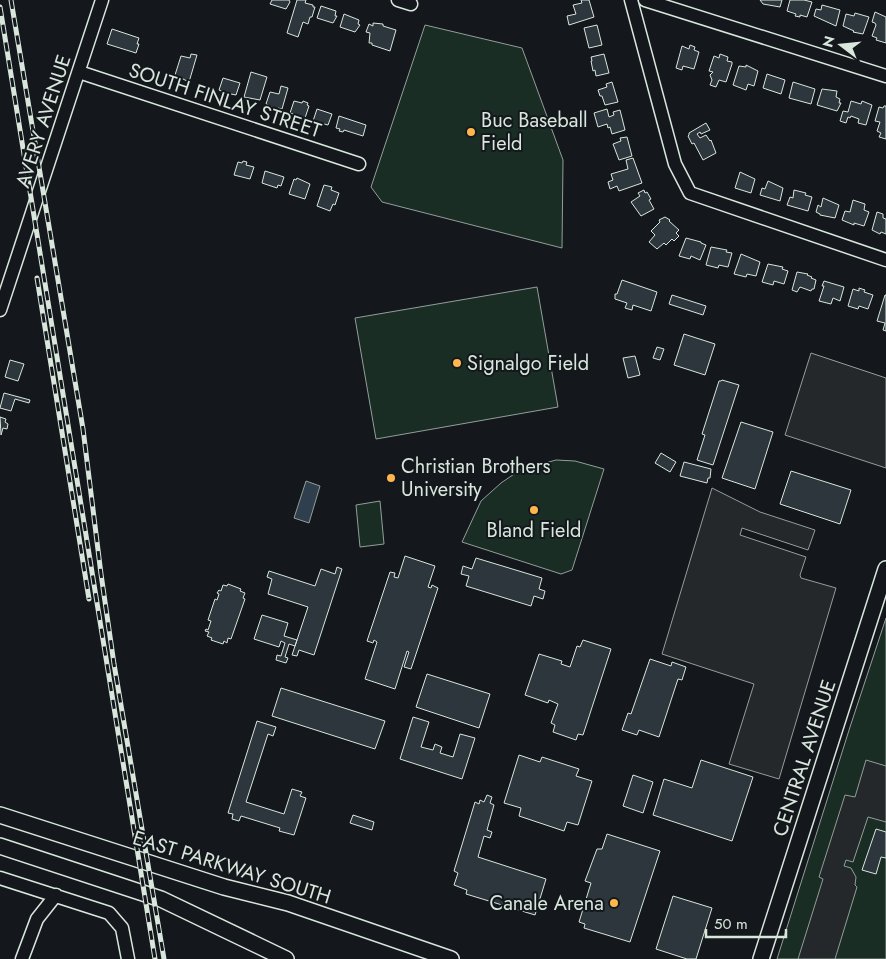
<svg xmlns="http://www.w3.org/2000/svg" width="886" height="959" font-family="Jost,sans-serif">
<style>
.green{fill:#1a2d24;stroke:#939e99}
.parking{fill:#24282b;stroke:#939e99}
.water{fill:#2f3f4d;stroke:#939e99}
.building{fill:#2c363c;stroke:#d8e6dc}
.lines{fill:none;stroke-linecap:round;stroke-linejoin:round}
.minor-casing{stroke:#d8e6dc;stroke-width:15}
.major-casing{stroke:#d8e6dc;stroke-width:18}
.minor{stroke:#14181c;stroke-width:12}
.major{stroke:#14181c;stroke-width:15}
.rail-casing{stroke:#d8e6dc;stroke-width:5}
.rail{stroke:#14181c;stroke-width:3;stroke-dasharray:9;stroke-linecap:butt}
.poi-dot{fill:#ffb74d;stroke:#14181c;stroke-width:2}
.labels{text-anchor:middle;stroke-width:4;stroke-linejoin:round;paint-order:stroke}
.street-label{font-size:20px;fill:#d8e6dc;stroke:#14181c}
.poi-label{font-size:20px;fill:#d8e6dc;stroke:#14181c;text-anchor:start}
</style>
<rect width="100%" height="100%" fill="#14181c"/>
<!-- green -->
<path class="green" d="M425 25 522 48 563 160 562 248 382 202 371 187Z
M537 287 558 407 376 439 355 318Z
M556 460 575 461 604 469 572 570 561 574 462 542 481 501 501 483 520 470Z
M380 501 384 544 360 547 356 505Z
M886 618V959H777L850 727Z"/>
<!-- parking -->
<path class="parking" d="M811 353 886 378V468L785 435Z
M712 488 760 512 815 530 808 550 742 528 740 535 806 557 800 575 801 578 836 588 779 779 729 764 754 684 662 654Z
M866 760 886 766V822L868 817 853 862 846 860 844 866 851 868 856 877 855 885 857 887 835 959H798L823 879 819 877 845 795 855 797Z"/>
<!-- water -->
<path class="water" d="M306 481 320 486 309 523 294 518Z"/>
<!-- building -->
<path class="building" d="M272 0H289L290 2 286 9 270 4Z
M297 0H306L305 3 313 5V7H315L312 17H310L308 24 303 22 298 37 287 33Z
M581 0H589L594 17 569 25 567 16 576 14 573 5 582 3Z
M760 0H782L780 7 763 4Z
M790 0H804L812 2 807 17 800 15V17L795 16 796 14 787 11Z
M822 5 840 10 836 26 814 16 816 9 821 10Z
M321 6 336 11 335 16H337L333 23 317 18Z
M875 12 886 17V43L876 40 877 38 872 36 876 25 875 23 872 22Z
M855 13 869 17 863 34 853 32 854 31 843 26 846 14 854 16Z
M344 14 359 20 358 24 360 25 355 32 340 27Z
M373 23 383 24V26L396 30 390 51 372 45V43H369L370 33 366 32 369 24 373 26Z
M597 25 602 45 589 48 584 28Z
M112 29 139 38 137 44H139L136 53 107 44Z
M690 45 695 47 694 50 699 52 694 69 683 66 682 70 676 68 682 46 689 49Z
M191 54 197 55 189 82 175 75 181 56 190 58Z
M604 54 609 73 596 76 595 70 593 71 591 61H592L591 57Z
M720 54 728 57 727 61 732 62V64L726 82 719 80 716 87 710 85 712 80 710 75 713 72 709 71 714 56 719 58Z
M746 65 758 71 754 86 748 84 746 90 733 85 739 66 746 67Z
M251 72 267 77 260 100 244 97Z
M767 74 785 80 781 94 763 88Z
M223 78 240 83 236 95 231 94 230 95 219 90Z
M612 82 618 102 605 105 602 96H600L598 90 607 87 606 84Z
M793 82 815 89 811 104 789 98Z
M281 86 288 88 282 109 278 108 277 110 266 104 270 92 279 94Z
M822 89 837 91 836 97 840 99 839 103H841L837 111 817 105Z
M294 101 302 103 303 101 308 103 307 105 309 106 305 118 290 113Z
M851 101 861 104 862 101 872 105 866 125 858 123 859 119 851 116 850 118 848 117 846 123 840 121 843 111 848 112Z
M884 106H886V139L879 137 881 133 877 131 880 122 875 121 879 107 883 108Z
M317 109 332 114 328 125 313 121Z
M607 109 609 117 614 115 613 112 620 110 625 130 612 134 610 127 608 128 607 124 598 127 594 113Z
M339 116 366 125 363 136 344 130 343 132 339 131 340 129 336 128Z
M706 123 710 130 701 134 700 132 697 134 700 138 706 135 710 141 711 140 716 153 703 160 694 143 692 144 688 136 689 135V133Z
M627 137 632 156 619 160 613 144 621 141 620 138Z
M633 158 642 183 619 191 617 186 610 189 608 182 613 180 611 174 628 169 626 160Z
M243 161 247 162 246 165 254 167 250 179 234 175 238 162 242 163Z
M265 171 284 177 281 186 278 185 277 188 262 183Z
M740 172 755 179 751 193 735 188Z
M297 178 310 184 305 199 289 194 294 179 296 180Z
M768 181 783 188 780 201 760 195 762 188 765 189Z
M324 185 332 187 331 190 339 193 335 205 333 204 330 211 317 206Z
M644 190 645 193 647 192 651 199 649 200 654 209 641 216 631 202 640 196 638 193Z
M794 190 806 193 805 195 812 197 808 211 787 205 790 197 793 198Z
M823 198 839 205 835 218 820 215V214L816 212 818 205 821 207Z
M853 200 865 204 864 210 869 212 864 226 854 223V225L842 220 845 211 850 212Z
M877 212 883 214V218L886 219V234L881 232 880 234 872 230Z
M665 217 670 220 669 221 679 230 676 233 679 236 674 241 672 239 666 245 664 243 657 249 649 242 655 235 651 231 660 222 659 220Z
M686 238 701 242V243L706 245 700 260 691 256 690 259 679 256Z
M711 247 727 250 726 252 732 253 728 267 719 265 718 268 706 265Z
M741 254 760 262 756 276 747 274 746 277 734 274Z
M768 264 783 267 782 269 788 271 784 284 774 281 773 285 762 282Z
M797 272 808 274 807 275 812 277 811 278 816 280 814 289H812L811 291 800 287 797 292 792 290Z
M622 280 657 292 651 311 633 305 632 310 625 308 627 303 615 299V294H617Z
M824 281 844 287 840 301 833 298 831 304 819 301 824 286H822Z
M859 288 865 290 864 292 873 295 868 309 859 306 858 309 848 306 853 289 859 291Z
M672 295 706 306 703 315 669 304Z
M885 295H886V331L883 330 885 323 877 321Z
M684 334 715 344 705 375 674 365Z
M657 347 664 349 660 360 653 358Z
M635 356 640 375 628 378 623 358Z
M10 360 24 364 18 381 5 377Z
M722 380 739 385 713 465 697 460 705 435 702 434 719 381H721Z
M4 393 30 400 29 403 15 399 11 411 0 408Z
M0 417 6 419 5 422 8 424 7 429 3 428 1 435Z
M741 422 773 432 755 489 722 478Z
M661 453 676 462 670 472 655 463Z
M684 462 711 469 710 478H708L707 483 680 476Z
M791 471 851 490 840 524 780 504Z
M405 556 435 566 428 587 431 588 432 585 438 588 411 669 404 667 409 652 407 651 395 689 365 679 377 642 374 640 373 643 367 641 390 572 395 573 394 577 398 578Z
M476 558 542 578 539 589 545 591 543 599 534 596 531 606 466 586 469 576 461 574 463 566 472 569Z
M337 567 342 569 314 655 299 650 297 656 292 655 308 607 268 594 272 579 267 577 269 571 315 586 321 569 335 574Z
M228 584 241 589 240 591 245 593 243 598 245 599 231 639 228 638 227 643 224 641 223 644 211 640 212 638 207 636 209 632 205 631 206 629 208 630 211 621 208 620 215 599 217 600 219 594 217 593 219 590 221 591 223 585 227 586Z
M262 615 288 623 284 636 297 640 295 646 289 644 285 657 288 658 286 663 276 660 277 655 281 656 285 643 281 641 279 647 254 639Z
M583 640 611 649 583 735 578 734 576 740 553 732 555 725 551 723 558 704 549 700 548 703 525 695 539 654 562 661 561 664 570 667 577 646 580 647Z
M650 659 671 666 672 662 686 667 682 680 678 679 659 737 639 730 637 735 622 730 628 713 631 714Z
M427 674 490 694 479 728 416 707Z
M281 688 385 721 375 749 272 716Z
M413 717 429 722 421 747 433 750 435 744 442 747 440 753 453 757 460 734 475 738 462 779 400 759Z
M257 721 276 727 273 736 268 734 246 802 284 814 292 789 302 792 300 796 306 798 294 835 279 831 280 828 241 816 239 821 232 819 233 814 228 813Z
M519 755 540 762 542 757 579 769 576 776 592 781 578 825 567 822 564 831 519 816 521 808 504 803Z
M701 760 753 777 732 841 653 815 664 779 692 788Z
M633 775 653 782 643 813 623 806Z
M487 795 492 797 490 803 494 805 487 830 492 832 490 838 484 836 478 857 546 879 535 915 466 894 467 890 454 885 458 873 454 871 475 802 479 804 480 800 484 802Z
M353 815 374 822 372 830 350 823Z
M876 829 886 832V858L881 857 876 874 862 870Z
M607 834 660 851 630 942 584 928 585 924 579 922 591 883 585 881 597 849H602Z
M673 896 712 908 696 959H687L656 949Z"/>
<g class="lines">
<!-- minor casing -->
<g class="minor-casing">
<path id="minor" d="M398 0 411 4
M631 0 675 164 690 193 886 260
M645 0 886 76
M79 72 359 164
M0 310 102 0
M0 878 109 913 122 928 128 959
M22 959 37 919 56 895"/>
</g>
<!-- major casing -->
<g class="major-casing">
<path id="major" d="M0 815 224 887 288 903 451 959
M0 846 161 899 286 959
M761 959 886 569"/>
</g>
<!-- minor -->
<use href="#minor" class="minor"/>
<!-- major -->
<use href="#major" class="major"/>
<!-- rail casing -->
<g class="rail-casing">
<path id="rail" d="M11 0 83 429 101 574 114 664 164 959
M0 7 155 959
M37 278 89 599"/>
</g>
<!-- rail -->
<use href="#rail" class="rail"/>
</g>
<!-- markers -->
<g class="poi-dot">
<circle cx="471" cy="132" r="5"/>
<circle cx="457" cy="363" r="5"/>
<circle cx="391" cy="478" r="5"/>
<circle cx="534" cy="510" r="5"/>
<circle cx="614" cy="903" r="5"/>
</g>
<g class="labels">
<!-- street labels -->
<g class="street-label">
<text transform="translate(225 100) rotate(18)" y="7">SOUTH FINLAY STREET</text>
<text transform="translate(43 121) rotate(-72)" y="7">AVERY AVENUE</text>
<text transform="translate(804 758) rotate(-72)" y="7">CENTRAL AVENUE</text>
<text transform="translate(232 867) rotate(17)" y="7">EAST PARKWAY SOUTH</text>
</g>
<!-- poi labels -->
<g class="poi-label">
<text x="481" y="127">Buc Baseball<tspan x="481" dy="23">Field</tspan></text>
<text x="467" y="370">Signalgo Field</text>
<text x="401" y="473">Christian Brothers<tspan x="401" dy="23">University</tspan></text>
<text x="534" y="537" text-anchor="middle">Bland Field</text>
<text x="604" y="910" text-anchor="end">Canale Arena</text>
</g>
</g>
<!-- north arrow -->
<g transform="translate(841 45) rotate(286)" stroke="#14181c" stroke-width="4" paint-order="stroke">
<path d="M0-4L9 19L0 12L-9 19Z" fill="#d8e6dc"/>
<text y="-8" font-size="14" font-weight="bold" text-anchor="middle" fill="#d8e6dc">N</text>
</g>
<!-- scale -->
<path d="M706 929v8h80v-8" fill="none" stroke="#d8e6dc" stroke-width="2.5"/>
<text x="714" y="929" font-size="15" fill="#d8e6dc" stroke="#14181c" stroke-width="4" paint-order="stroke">50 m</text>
</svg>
